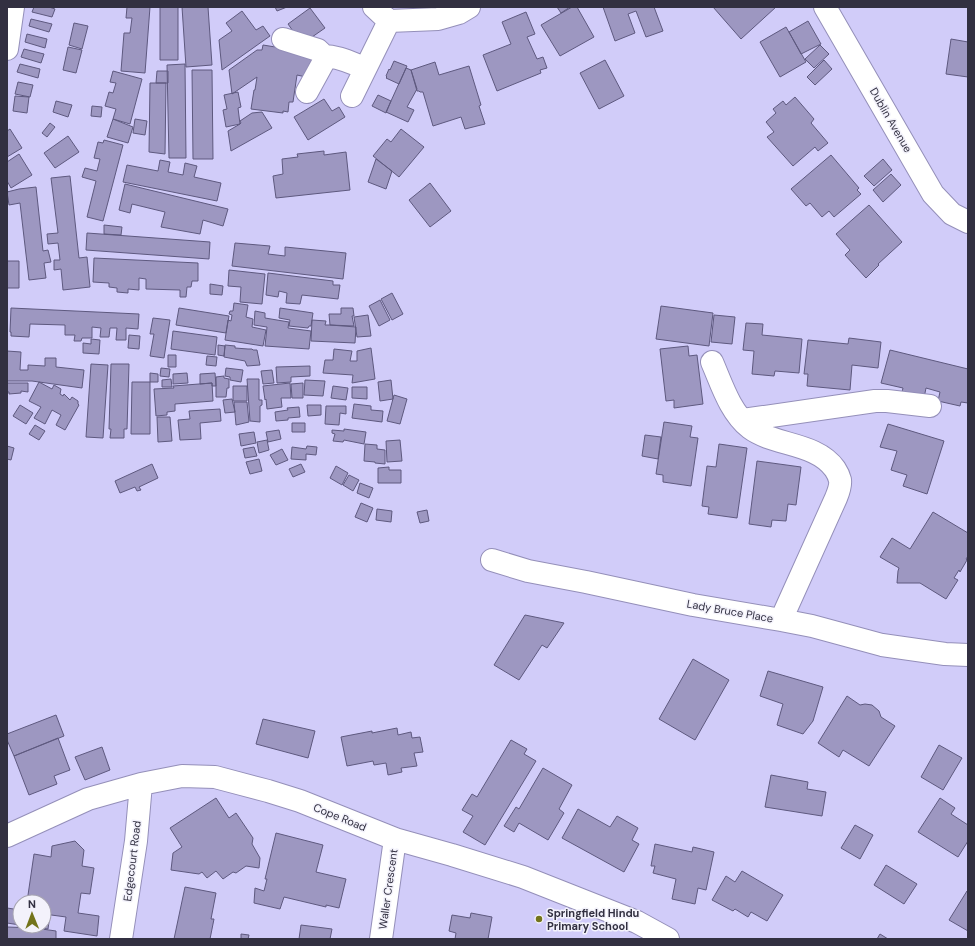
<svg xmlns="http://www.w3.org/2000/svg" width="975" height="946" font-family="'DM Sans',sans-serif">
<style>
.building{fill:#9d97c1;stroke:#5e597f}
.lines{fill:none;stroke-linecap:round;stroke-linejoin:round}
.minor-casing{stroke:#948fb9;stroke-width:24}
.minor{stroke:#fff;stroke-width:22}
.poi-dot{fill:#73741b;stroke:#f3f2fb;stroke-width:1.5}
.labels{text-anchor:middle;stroke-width:3;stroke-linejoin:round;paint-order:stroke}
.street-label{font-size:11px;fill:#323041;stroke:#f3f2fb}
.poi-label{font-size:11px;font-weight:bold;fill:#323041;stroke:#f3f2fb;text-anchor:start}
</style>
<rect width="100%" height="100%" fill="#d1ccf9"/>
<!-- building -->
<path class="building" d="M34 7H49L55 9 52 17 32 12Z
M127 7H150L145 73 121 71 124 33H130L132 18H126Z
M160 7H178V60H160Z
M182 7H208L212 65 186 67Z
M275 7H287L277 11Z
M557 7H570L561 13Z
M572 7H577L594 37 560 56 541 25Z
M603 7H654L663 31 646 37 636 11 628 14 635 33 615 41Z
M713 7H776L741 39Z
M310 8 325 28 302 44 288 24Z
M242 11 256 30 263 26 270 36 222 70 219 40 232 31 226 23Z
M526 12 535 34 527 37 537 59 543 57 547 68 540 70 541 73 497 91 483 55 511 44 502 22Z
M31 19 52 24 49 32 29 26Z
M808 21 821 44 801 54 789 32Z
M74 23 88 26 82 49 69 45Z
M786 27 806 62 780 77 760 42Z
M27 34 47 39 45 48 25 42Z
M951 39 968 42V77L946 74Z
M263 45 306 52 309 56V59H313L306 77 297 75 293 102H289L288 112 283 111V113L251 109 254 90H255L257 77 232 94 229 70 257 50H262Z
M820 45 829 54 814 68 805 59Z
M68 47 82 50 76 73 63 70Z
M24 49 44 54 41 63 21 57Z
M605 60 624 96 599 109 580 73Z
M824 60 832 69 815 85 807 77Z
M394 61 407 66 399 84 386 78 387 77 386 76 389 69 390 70Z
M435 62 439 75 469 66 481 105 479 106 485 124 465 129 461 117 433 126 423 92H420L419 91H417L411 70Z
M20 64 40 69 38 78 17 72Z
M185 64 186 158H169L167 65Z
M406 68 411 70 417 89 407 107 414 110 408 122 386 112Z
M192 70H212L213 159H193Z
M113 71 142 79 130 124 113 119 116 109 105 106 109 92 113 93 116 83 110 82Z
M157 71H168V83H156Z
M18 82 33 85 30 97 15 94Z
M150 83H166L165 154 149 152Z
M238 92 241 107 238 108 240 124 226 127 223 110 227 109 224 95Z
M378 95 391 101 386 113 372 106Z
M15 96 29 97 27 113 13 111Z
M795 97 814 119 811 123 828 143 818 151 815 147 793 166 767 137 774 132 766 122 776 113 773 109 783 101 786 105Z
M324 99 332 111 339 107 345 117 308 140 294 117Z
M56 101 72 105 68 117 53 112Z
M92 106 102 107 101 117 91 116Z
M262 112 272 128 231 151 228 131 240 124 241 123 240 121 252 113Z
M113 119 133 127 128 143 107 137Z
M135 119 147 121 145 135 133 133Z
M50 123 55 127 47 137 42 133Z
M10 129 22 148 7 157V131Z
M401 129 424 147 399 177 373 156 387 139 391 142Z
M68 136 79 152 55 168 44 153Z
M104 140 123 145 103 221 87 217 96 181 82 177 85 168 97 171 100 159 94 158 98 142 103 143Z
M324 151V155L346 152 350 190 276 198 273 176 283 174 282 159 298 157 297 154Z
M19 154 32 175 11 188 7 181V162Z
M831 155 859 188 857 190 861 194 834 217 829 211 822 217 810 203 806 206 791 189Z
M376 159 392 171 386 189 368 182Z
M883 159 892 170 874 186 864 176Z
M160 160 170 162 168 172 183 175 185 163 197 166 194 177 221 183 217 201 123 182 127 165 158 171Z
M891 174 901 185 883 202 873 190Z
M70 176 79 258 87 257 90 287 63 290 61 269 54 270V260H60L58 243 48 244 47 234 58 233 51 178Z
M430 183 451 211 430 227 409 200Z
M125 184 228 209 223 226 203 220 200 234 161 227 165 212 132 204 130 213 119 210Z
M36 187 43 251 48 250 51 262 44 263 46 278 29 280 20 203 9 205 7 192 19 189Z
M869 205 902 242 878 264 879 265 866 278 845 255 850 250 836 234Z
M104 225 122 227 121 235 104 234Z
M87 233 210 242 209 259 86 250Z
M235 243 270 246 268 254 285 256V247L346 253 343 279 232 266Z
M94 258 198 263V281H192L191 287H187L186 297H180V290L146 289V279L139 278V290L128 289V293L117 292V288L109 287V283L93 282Z
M7 261H19V288H7Z
M229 270 265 274 262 304 240 302 241 287 228 286Z
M268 273 333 281V285H340L338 299 302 295 300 304 286 303 287 293 279 291 278 297 266 295Z
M210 284 223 286 222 295 210 294Z
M392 293 403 314 392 320 381 299Z
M380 300 390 320 379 326 369 306Z
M234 303 248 305 246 317 253 319 252 327 266 330 263 346 225 340 228 320 231 321 232 315 229 314 230 311H233Z
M661 306 713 313 709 346 656 339Z
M11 308 139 314 138 329 126 328V340H116L117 328H110L109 337H100L101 328 92 327V338H82L81 341H74L75 335H65V325L30 324 29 337 11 336V332H10Z
M179 308 229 316 226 333 176 325Z
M280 308 313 313 311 326H309L308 328 289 326 290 320 279 318Z
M341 308H353L354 316H352L354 326 330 325 329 314H341Z
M255 311 265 313V318L289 322 288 328 311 331 309 349 265 346 267 327 254 325Z
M368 315 371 336 357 337 354 317Z
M714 315 735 317 732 344 711 342Z
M153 318 170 320 164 358 150 356 154 334H150Z
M312 320 326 321 325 325H330L356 327 355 343 311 341Z
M746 323 763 324 762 335 802 339 799 373 775 371 774 376 752 374 754 351 743 350Z
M173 331 217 337 215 355 171 349Z
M129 335 140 336 139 349 128 348Z
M849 338 881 342 878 368 852 365 850 390 807 386 808 374H804L808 340 848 344Z
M91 339 100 340 99 354 83 353V343L91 344Z
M218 345 225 346 224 356 218 355Z
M225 345 235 346V348L248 349H252L253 350H257L260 365 247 366 245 361 224 357Z
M688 346 689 356 697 355 703 404 674 408V400L666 401 660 349Z
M371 348 375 379 352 383 353 375 323 373 325 360H333L334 349 352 351 350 361H357V351Z
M890 350 968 369V403L961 402 960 406 938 401 940 392 926 388 924 398 902 392 903 388 881 383Z
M7 351 21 352 20 370H28V365L45 366V358H56V367L84 370 82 388 32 381H7Z
M168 355H176V367H168Z
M207 356 217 357 216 366 206 365Z
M91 364 108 365 103 438 86 437Z
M111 364H129L127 429H124V438H110L111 429H109Z
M310 366V376L291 377V382L277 383 276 367Z
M161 368 170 369 169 377 160 376Z
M226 368 243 370 241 382 230 380V377L225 376Z
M272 370 274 383 263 384 261 371Z
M150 373 158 374V382H150Z
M187 373 188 383 173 384V374Z
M215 373 216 386H212V383L200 384V374Z
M224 376V378L229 379V388H227L226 397H216V377Z
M171 379 172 387H162V380Z
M247 379H259V400H262V405L260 406V422L250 421Z
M305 380 325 381 323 396 304 395Z
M391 380 393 399 380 401 378 382Z
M39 382 52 389 54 385 61 389 60 394 63 396 64 394 70 400 72 397 78 401V404L79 405 65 430 56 425 61 415 52 410 45 424 34 418 41 407 29 401Z
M132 382H150V434H131Z
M7 383H28V392L21 391V393L9 394V392H7Z
M212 383 213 401 175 404V411L167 412V415L156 416 154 389 174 388 173 386Z
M290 383 291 398H281L282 407 267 409 266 399 265 400 263 386Z
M303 383V398H292L291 384Z
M233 386H247V401H233Z
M333 386 348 388 346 400 331 398Z
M352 387H367V399L352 398Z
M394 395 407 399 400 424 387 421Z
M232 399 235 412 225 413 223 400Z
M234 402H247L249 422 236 425Z
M354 404 371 406V410L383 411 382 422 352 418Z
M20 405 33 413 26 424 13 416Z
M307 405H321V415L308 416Z
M326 406H346V414L340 413 339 425 325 424Z
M299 407 300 417 288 418V420L276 421 275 412 288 410 287 408Z
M220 409 221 421 200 423 201 439 180 440 178 420 190 419 189 411Z
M157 417H170L172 441 158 442Z
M664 422 692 426 690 437 698 438 691 486 663 482V475L656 474Z
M292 423H305V432H292Z
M888 424 944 441 927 494 903 486 907 475 891 470 897 451 880 447Z
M35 425 45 431 39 440 29 434Z
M344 429 366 432 364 444 344 440 343 442 333 441 335 434 332 433V430L344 431Z
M279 430 281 439 268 442 266 432Z
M254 432 256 443 241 446 239 434Z
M645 435 661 437 658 459 642 456Z
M267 440 269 450 259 453 257 442Z
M400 440 402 461 387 462 386 441Z
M365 444 377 445V449L385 450V464L375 463V462L364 461Z
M719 444 747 448 737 518 708 514 709 507 702 506 707 466 716 467Z
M7 446 14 448 11 460 7 459Z
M307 446 317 447 316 455 306 454V460L291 459 292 447 306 449Z
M254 447 257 456 245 458 243 449Z
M282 449 288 460 276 465 270 455Z
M259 459 262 471 250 474 246 462Z
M757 461 801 467 796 505 788 504 786 521 772 520 771 527 749 524Z
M152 464 158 478 139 487 141 490 137 491 135 487 120 493 115 481Z
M301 464 305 472 293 477 289 469Z
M336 466 348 473 342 485 330 478Z
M389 467V470H401V483H378V468Z
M349 475 359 480 353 491 343 485Z
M360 483 373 488 369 498 357 493Z
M361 503 373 508 367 522 355 517Z
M377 509 392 511 391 522 376 520Z
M427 510 429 521 420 523 417 512Z
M933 512 968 533V556L966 559 967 560 960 572 959 570 954 578 958 580 946 599 920 583H897L898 571 899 568 880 557 892 538 910 549Z
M525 615 564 623 547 648 542 645 519 680 494 665Z
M693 659 729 680 695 740 659 719Z
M768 671 823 687 813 721 803 734 777 725 783 704 760 696Z
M847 696 860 705 865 704 872 705 879 711 881 717 895 726 869 766 843 750 839 757 818 743Z
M56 715 64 736 14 756 7 740V734Z
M263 719 315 731 308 758 256 744Z
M397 728 398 735 411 732 412 738 420 737 423 752 414 753 417 766 401 768 402 772 388 775 386 763 374 765 373 761 347 766 341 737 372 731V733Z
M58 738 70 770 54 776 57 784 29 795 14 756Z
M511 740 527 749 524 754 536 761 485 845 463 832 473 816 462 810 472 794 477 797Z
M939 745 962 758 943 790 921 777Z
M102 747 110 770 85 780 75 757Z
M543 768 572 785 559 809 564 813 548 840 519 823 514 832 504 826 516 807 519 809Z
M771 775 808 782 807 789 826 792 822 816 765 807Z
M216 798 229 818 236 813 253 838 252 844 260 858 259 868 246 866 236 873 233 872 223 879 216 871 207 878 202 872 199 874 171 870 173 853 182 847 170 828Z
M940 798 955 808 951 814 968 825V841L958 857 918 832Z
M578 809 610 827 617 816 638 828 632 840 639 844 624 872 562 838Z
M855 825 873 835 860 859 841 848Z
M276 833 323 845 316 872 346 879 339 908 326 905V907L284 897 280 909 254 903 255 888 264 891 267 879H265Z
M75 841 84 850 82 866 94 868 90 894 81 893 78 913 99 916 97 936 64 931 66 917 44 914V902H27L34 854 51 857 52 846Z
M655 844 692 852 693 847 714 852 706 890 698 888 695 904 672 899 676 879 653 873 655 866H651Z
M886 865 917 884 904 904 874 885Z
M742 871 783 895 767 921 751 912 748 917 735 909 733 911 712 900 726 876 735 882Z
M185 887 216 893 211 919H214L210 939H174Z
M967 891H968V931L949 920Z
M7 908 20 910V925L7 923Z
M471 913 492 917 488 939H455L456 933 449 931 452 915 470 918Z
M44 914 50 915 48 929 27 926H44Z
M301 925 332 929 330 939H299Z
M7 927 35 928 56 931V939H7Z
M241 934 249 935 248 939H241Z
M880 934 888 939H877Z"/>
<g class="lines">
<!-- minor casing -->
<g class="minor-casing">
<path id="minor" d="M374 7 389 21 438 19 459 13 469 7
M825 7 933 194 952 214 968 222
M283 39 318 50C322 53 323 56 324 61L307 92
M7 49 13 7
M323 56C339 56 351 63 365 68
M352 96 389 21
M712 362C722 385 730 412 750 428 774 446 816 442 835 469 837 472 839 476 840 480 841 486 838 493 836 498L781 620
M743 420 875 401H887L930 406
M492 560 528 571 586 582 693 605 781 620 812 626 882 645 945 654 968 655
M7 836 88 799 141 784 182 776 215 777 268 791 300 801 395 839 452 855 523 877 637 922 668 939
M121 939 136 841 141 784
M381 939 395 839"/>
</g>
<!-- minor -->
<use href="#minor" class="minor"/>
</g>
<!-- markers -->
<circle class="poi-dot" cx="539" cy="919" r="4"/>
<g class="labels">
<!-- street labels -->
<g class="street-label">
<text transform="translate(891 120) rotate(60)" y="4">Dublin Avenue</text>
<text transform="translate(730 611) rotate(10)" y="4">Lady Bruce Place</text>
<text transform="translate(340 817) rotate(22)" y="4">Cope Road</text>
<text transform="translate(132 861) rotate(-83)" y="4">Edgecourt Road</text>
<text transform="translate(388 889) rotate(-82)" y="4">Waller Crescent</text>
</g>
<!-- poi labels -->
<g class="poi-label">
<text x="547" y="917">Springfield Hindu<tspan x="547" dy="13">Primary School</tspan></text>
</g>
</g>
<!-- border -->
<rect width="975" height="946" fill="none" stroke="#323041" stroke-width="16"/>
<!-- north arrow -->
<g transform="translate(32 914) rotate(359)"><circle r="19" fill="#f3f2fb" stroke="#a6a4b1"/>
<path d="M0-3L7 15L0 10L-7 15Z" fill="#73741b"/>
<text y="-6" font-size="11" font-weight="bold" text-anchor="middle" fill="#323041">N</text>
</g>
</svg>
